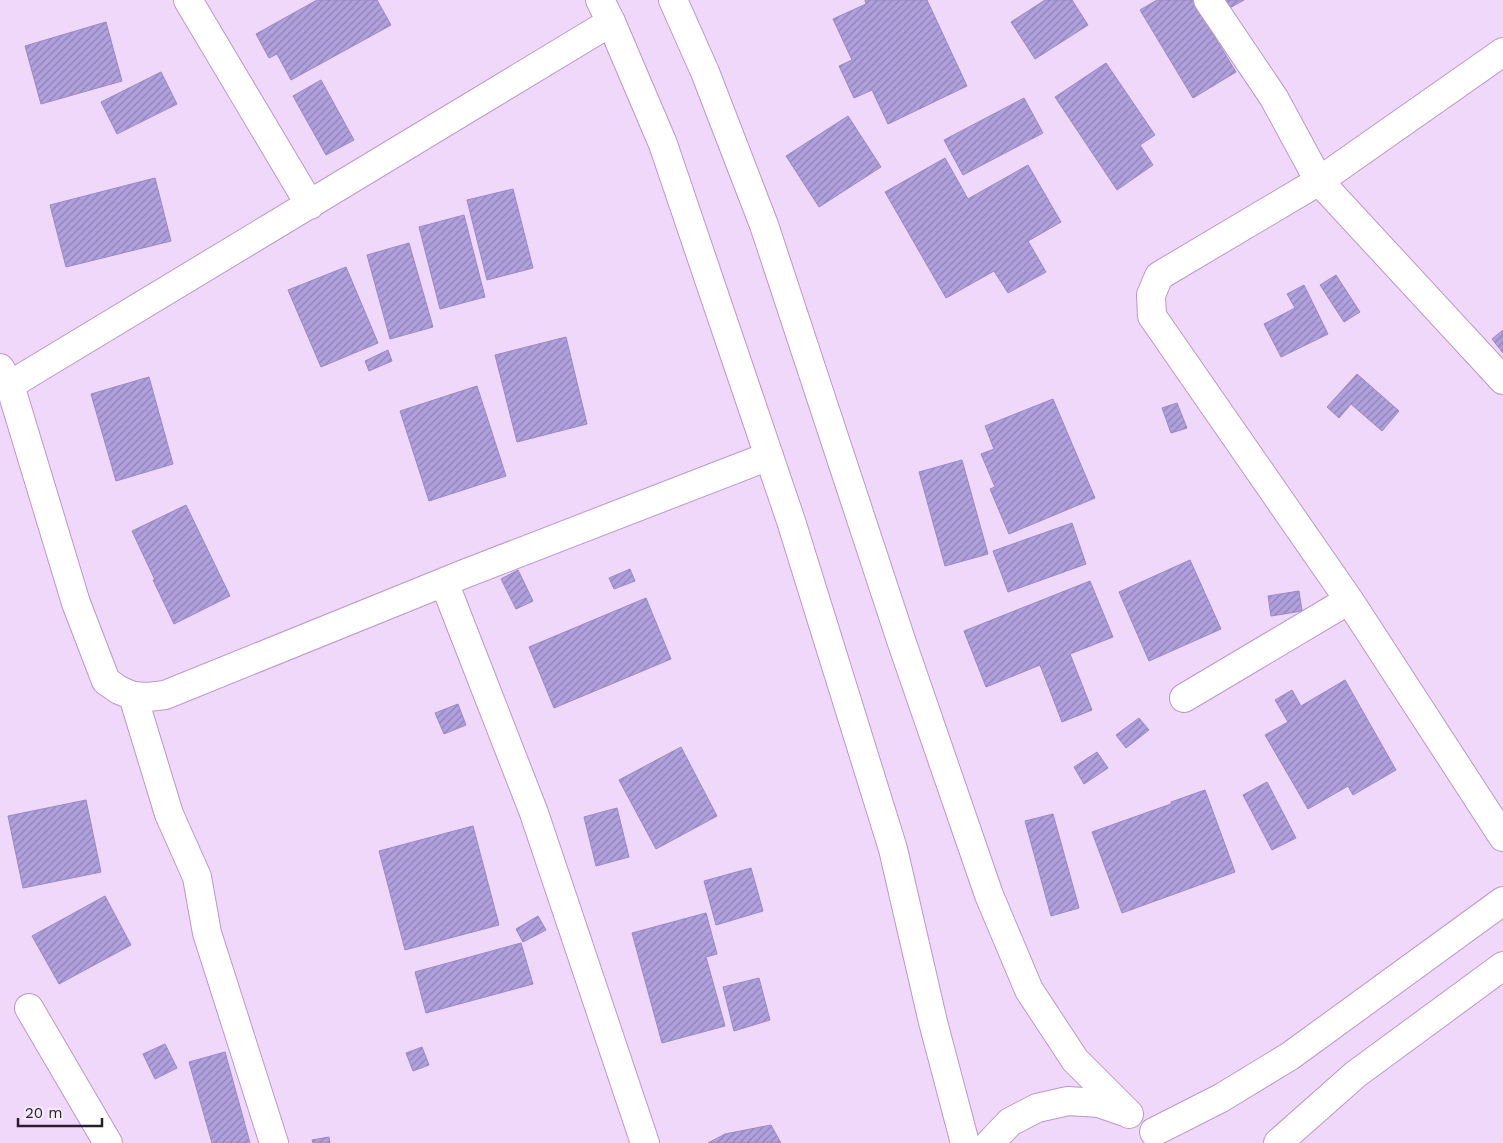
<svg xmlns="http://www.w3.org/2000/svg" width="1503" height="1143" font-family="'Work Sans',sans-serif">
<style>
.building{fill:url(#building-hatch);stroke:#9989c5}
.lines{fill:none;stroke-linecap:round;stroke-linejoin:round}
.street-casing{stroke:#bd96cc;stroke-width:30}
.secondary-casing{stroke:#bd96cc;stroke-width:30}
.street{stroke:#fff;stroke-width:28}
.secondary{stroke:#fff;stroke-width:28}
</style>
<defs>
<pattern id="building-hatch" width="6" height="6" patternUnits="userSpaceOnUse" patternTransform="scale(1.25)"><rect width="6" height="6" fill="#b0a0dd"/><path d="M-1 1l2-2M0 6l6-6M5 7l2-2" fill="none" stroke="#8f82b4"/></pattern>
</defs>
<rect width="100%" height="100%" fill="#f0d8fa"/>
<!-- building -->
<path class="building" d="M317 0H377L391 25 291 80 277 54 269 58 256 34Z
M865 0H927L967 86 888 124 872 90 854 98 839 66 852 60 833 19 866 4Z
M1045 0H1072L1088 25 1035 59 1011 22Z
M1157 0H1192L1236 72 1193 98 1140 10Z
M1220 0H1244L1226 10Z
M106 22 122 81 41 104 25 46Z
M1106 63 1155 135 1140 145 1153 165 1117 190 1055 97Z
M161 72 177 104 117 134 101 102Z
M321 80 354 140 326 155 293 96Z
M1024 98 1043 133 963 175 944 140Z
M848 116 881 167 819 207 786 156Z
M945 158 968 199 1028 165 1061 222 1028 241 1046 272 1008 293 994 271 946 298 885 192Z
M155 178 171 241 66 267 50 205Z
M513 189 533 268 487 280 467 200Z
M464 215 485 297 440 309 419 227Z
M409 243 433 327 390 339 367 255Z
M346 267 378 343 321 367 288 290Z
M1336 275 1360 312 1344 322 1320 285Z
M1304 285 1328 334 1281 357 1264 324 1295 308 1287 294Z
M1503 330V353L1492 339Z
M566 337 587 424 517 442 495 355Z
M388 350 392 361 369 371 365 361Z
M1357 374 1399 411 1382 431 1351 404 1339 418 1327 407Z
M149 377 173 464 116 481 91 394Z
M477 386 506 476 429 501 400 411Z
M1053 399 1095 498 1009 534 990 489 995 487 981 454 994 449 985 426Z
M1177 403 1187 428 1171 433 1162 408Z
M962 460 988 554 945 566 919 472Z
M186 505 230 596 174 624 153 580H155L132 531Z
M1072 523 1086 564 1008 592 993 551Z
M1190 560 1221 629 1149 661 1119 592Z
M630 569 635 581 614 589 609 578Z
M518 570 533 601 516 609 501 579Z
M1090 581 1113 637 1070 654 1092 710 1062 722 1040 665 986 687 964 631Z
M1299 591 1302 611 1271 616 1268 596Z
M646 598 671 659 554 708 529 647Z
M1345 680 1396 770 1353 795 1348 786 1308 809 1265 735 1288 722 1275 700 1292 690 1301 706Z
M458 704 466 725 444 734 435 713Z
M1139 718 1149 730 1126 748 1116 735Z
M681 747 717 816 656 849 619 780Z
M1097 752 1108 768 1084 784 1074 767Z
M1267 782 1296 838 1272 850 1243 795Z
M1205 790 1235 872 1122 913 1092 832 1171 804V802Z
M86 800 101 872 23 888 8 816Z
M617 808 629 857 596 866 584 817Z
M1053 814 1079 908 1051 916 1025 821Z
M473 826 499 925 405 950 379 851Z
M751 868 763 911 716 925 704 881Z
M105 896 131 945 59 984 32 936Z
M706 913 717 954 706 957 725 1026 662 1043 632 933Z
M538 916 546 930 523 942 516 929Z
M521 943 533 984 426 1013 415 972Z
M759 978 770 1020 734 1031 723 987Z
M165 1044 177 1068 155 1079 143 1054Z
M422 1047 429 1065 413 1071 406 1053Z
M225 1052 250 1143H212L189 1062Z
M771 1125 781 1143H708L725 1134Z
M329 1137 330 1143H313L312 1140Z"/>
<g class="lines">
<!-- street casing -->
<g class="street-casing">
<path id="street" d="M188 0 310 205
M1208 0 1274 98 1319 181 1503 380
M1503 52 1319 181 1159 276 1151 295 1152 316 1349 600 1503 837
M0 368 10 385 76 603 106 681 119 690 133 696 148 697 165 695 464 574 769 456
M10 385 611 22
M444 582 534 813 645 1143
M133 696 169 814 197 877 207 933 274 1143
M1184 698 1349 600
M29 1008 108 1143"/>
</g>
<!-- secondary casing -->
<g class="secondary-casing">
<path id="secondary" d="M600 0 611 22 663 144 791 521 893 849 933 1022 965 1143
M673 0 705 72 764 225 902 643 989 895 1029 990 1075 1060 1129 1114
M1154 1132 1221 1098 1290 1056 1503 901
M990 1143 1010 1122 1037 1108 1068 1101 1099 1103 1125 1112
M1278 1143 1356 1074 1503 966"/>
</g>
<!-- street -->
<use href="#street" class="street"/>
<!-- secondary -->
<use href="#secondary" class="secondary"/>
</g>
<!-- scale -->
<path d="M18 1118v8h84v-8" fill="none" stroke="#2b1c31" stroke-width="2.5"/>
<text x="25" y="1118" font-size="15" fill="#2b1c31" stroke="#f4ecf8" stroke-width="4" paint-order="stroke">20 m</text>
</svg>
